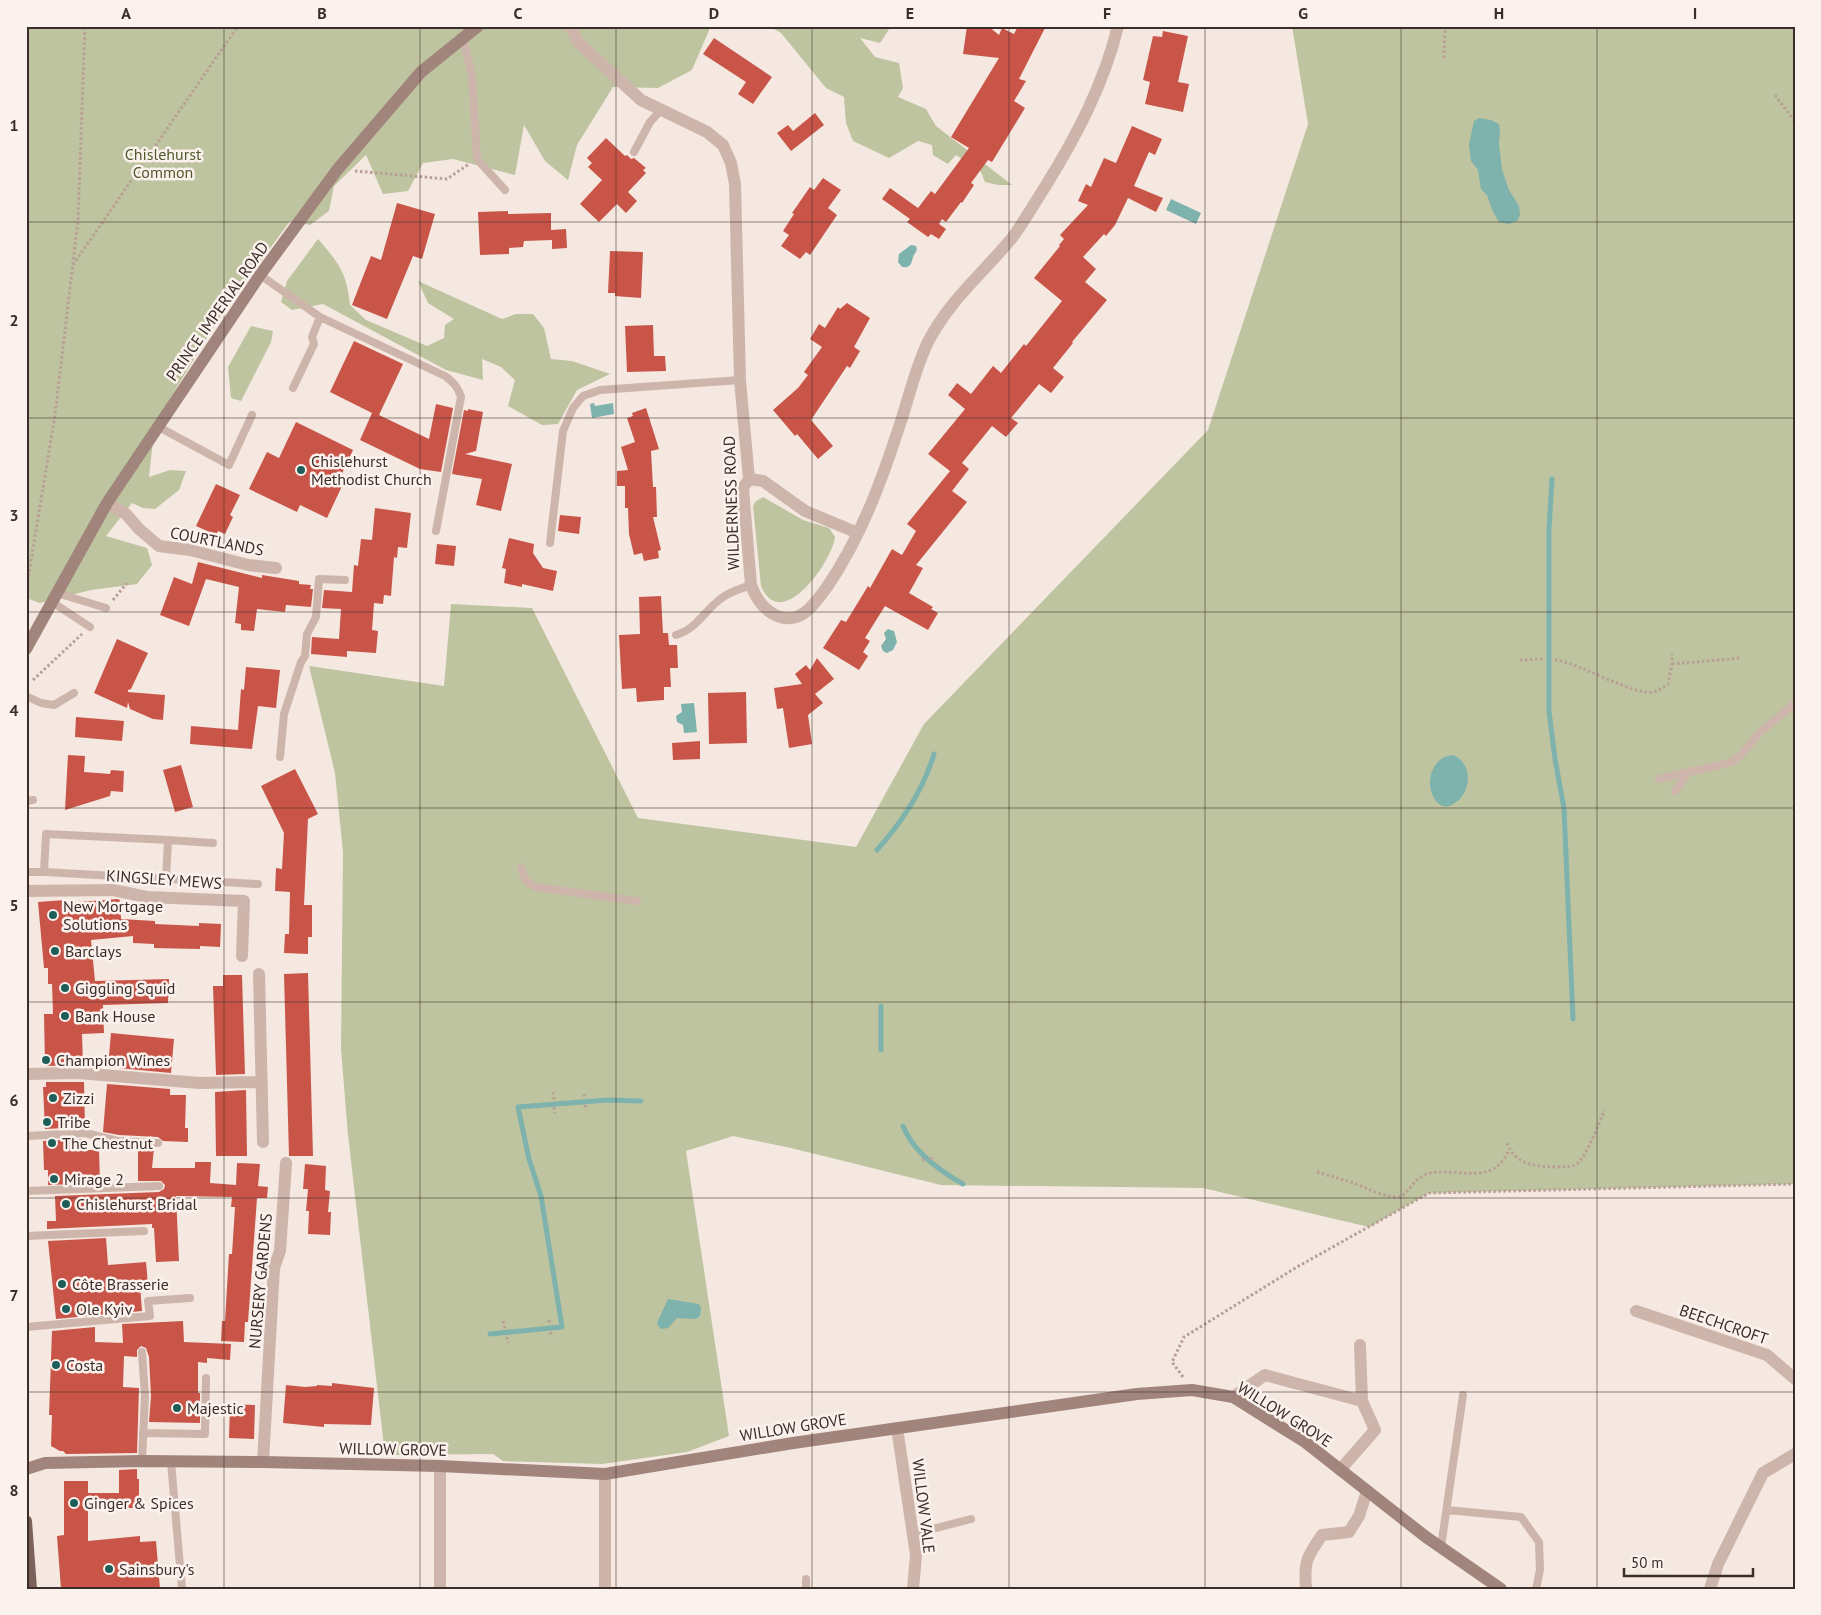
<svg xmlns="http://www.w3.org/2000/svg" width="1821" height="1615" font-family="'PT Sans',sans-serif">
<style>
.green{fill:#bdc49f}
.water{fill:#7eb2ac}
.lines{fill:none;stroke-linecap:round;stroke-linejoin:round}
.stream{stroke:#7eb2ac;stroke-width:5}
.building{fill:#c95549}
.path{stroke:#b99f95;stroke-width:3;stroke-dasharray:2.5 2.5;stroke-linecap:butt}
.lane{stroke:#cdb5ab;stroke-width:8}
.street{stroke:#cdb5ab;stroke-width:12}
.secondary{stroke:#a1847c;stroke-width:12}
.primary{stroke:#7d615b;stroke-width:12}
.grid{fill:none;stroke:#3b2d2a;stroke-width:1;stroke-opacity:0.55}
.poi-dot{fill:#1e5e58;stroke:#fbf2ed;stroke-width:2}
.labels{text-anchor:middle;stroke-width:5;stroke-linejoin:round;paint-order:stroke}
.park-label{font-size:16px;fill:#505a2d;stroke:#fbf2ed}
.street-label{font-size:16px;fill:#3b2d2a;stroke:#fbf2ed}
.poi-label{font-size:16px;fill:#3b2d2a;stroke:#fbf2ed;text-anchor:start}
.neatline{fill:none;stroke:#3b2d2a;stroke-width:2}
.grid-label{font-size:16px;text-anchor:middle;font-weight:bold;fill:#3b2d2a}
</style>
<rect width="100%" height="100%" fill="#f4e8e0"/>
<!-- green -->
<path class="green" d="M26 26H750L710 28 692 70 658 88 613 87 577 145 568 180 545 161 524 125 515 175 453 159 423 163 408 191 383 194 366 155 334 186 329 211 310 225 290 221 219 318 155 423 149 477 170 470 186 471 179 490 155 509 143 508 132 503 106 536 147 548 152 565 137 584 91 590 40 603 26 598Z
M769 26H891L880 43 860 38 875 57 899 63 903 88 898 97 926 109 936 126 1012 185H998L985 182 981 172 956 155 948 164 933 155 932 145 918 141 889 158 853 141 846 123 844 97 826 88 781 33Z
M1292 26H1795V1184L1429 1193 1369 1227 1203 1188 941 1185 791 1148 733 1136 686 1151 729 1436 687 1452 602 1464 503 1461 493 1454 385 1455 348 1135 341 1049 343 852 335 773 309 666 444 686 451 604 532 608 638 818 856 847 924 724 1208 430 1308 124Z
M318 239C338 262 347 273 350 305L366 320 427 346 444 338 445 325 454 319 428 303 418 281 502 319 516 314H533L544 328 551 359 572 361 610 374 577 390 558 424 542 425 508 406 515 380 501 367 482 359 483 380 446 370 323 304 292 310 281 302 287 281Z
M251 326 273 331 271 342 241 401 231 398 228 367Z
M763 497 803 520 829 528 835 537C832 562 781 634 761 586L753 506 755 502Z"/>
<!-- water -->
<path class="water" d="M1479 118 1491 120 1499 124 1500 133 1499 144 1502 170 1509 190 1519 206 1520 215 1517 221 1508 224 1499 222 1493 212 1487 195 1481 189 1478 170 1471 161 1469 145 1474 121Z
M1171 199 1201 213 1196 224 1166 210Z
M911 245 916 246C918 252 915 252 913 257 911 264 911 268 902 267L898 262 899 254Z
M594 403 595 406 613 403 614 414 592 418 590 404Z
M888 629 894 631 897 642 893 650 887 653 883 651 881 646 886 639 884 633Z
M694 703 697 732 684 733 683 725 677 722 676 716 682 712 681 704Z
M1453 755C1473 763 1472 792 1455 803 1440 815 1429 794 1430 781 1431 768 1439 756 1453 755Z
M668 1299 699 1304 701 1308 700 1316 696 1319 677 1318 668 1328 662 1329 659 1327 657 1323Z"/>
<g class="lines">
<!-- stream -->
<path class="stream" d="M1552 479 1549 530V711L1555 759 1564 808 1573 1019
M877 850C902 822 923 791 934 754
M881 1050V1006
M903 1126C913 1152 940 1171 963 1184
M490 1334 562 1327 541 1196 529 1159 518 1107 608 1100 641 1101"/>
</g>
<!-- building -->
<path class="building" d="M967 26H988L999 35 1002 28 1014 34 1018 26H1046L1019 79 1026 81 1014 101 1025 108 992 162 988 160 971 183 974 185 962 203 961 202 946 222 942 219 939 224 946 229 939 239 931 234 928 237 907 222 910 219 882 199 890 188 918 208 931 191 935 194 969 148 951 137 999 58 963 54Z
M1163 31 1188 36 1178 82 1189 84 1183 112 1145 104 1150 82 1143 80 1153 36 1162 37Z
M714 38 772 77 753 104 738 94 746 82 703 54Z
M815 113 824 125 791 151 777 133 788 125 793 131Z
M1132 126 1162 139 1155 155 1149 152 1134 186 1163 198 1156 212 1128 198 1115 225 1106 236 1104 234 1083 257 1096 269 1085 282 1107 300 1072 342 1073 343 1053 368 1064 377 1051 393 1039 384 1011 418 1018 423 1006 437 992 426 962 463 969 469 952 491 967 502 916 565 923 568 909 593 933 607 931 609 938 613 928 630 885 606 865 638 870 641 863 652 868 656 859 670 823 648 841 620 846 622 868 586 870 588 892 549 902 555 916 531 907 524 950 471 928 454 965 409 948 395 957 383 971 394 993 366 1001 373 1024 344 1026 346 1062 301 1034 278 1060 246 1059 245 1064 239 1060 235 1088 205 1078 201 1086 184 1091 187 1104 158 1116 163Z
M606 138 625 156 627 155 631 159 634 158 646 168 643 170 646 173 628 192 637 201 626 213 617 204 599 222 580 204 602 180 588 167 592 163 587 158Z
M823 178 841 190 828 208 837 215 810 255 806 252 800 259 781 246 789 235 783 231 794 214 792 213 810 187 814 190Z
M397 203 435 214 422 259 413 256 387 319 352 305 371 256 381 260Z
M508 211V214L551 213V230L566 229 567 248 552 249V240L524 241 523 247 509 248V254L480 255 478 212Z
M610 251 643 252 641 298 615 296V293H608Z
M847 303 870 318 854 347 860 351 850 368 847 366 811 420 833 446 818 459 797 434 795 436 773 410 798 388 808 375 804 372 822 347 810 339 819 324 825 328 838 307 840 309Z
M653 325 654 356H665L666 371 627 372 625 326Z
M354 341 403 364 379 415 429 439 436 404 453 408 441 472 420 469 360 440 372 413 330 392Z
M646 408 659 449 651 451 653 487H656L657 517H653L661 550 658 551 659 558 644 561 642 553 634 555 629 534 628 508H625V486H617V471L628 470 621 447 635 442 627 418 633 416 632 413Z
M468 409 483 412 476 451 465 454 512 464 501 511 476 505 482 479 452 474 464 410 468 411Z
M296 422 353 450 338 482 343 484 327 518 300 505 297 512 249 489 267 452 279 458Z
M216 484 240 495 230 515 233 517 225 534 218 531 216 535 196 526Z
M375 508 411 513 407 548 398 547 397 558 394 557 391 596 384 595 383 604 374 603 372 630 378 631 376 653 347 651V657L311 654 312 637 339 639 341 609 322 608 324 590 352 592 354 565 358 566 361 539 372 540Z
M560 515 581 517 579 534 558 531Z
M509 538 534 544 533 553 543 568 557 571 553 591 522 584V587L504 583 506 569 502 568Z
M437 544 456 546 454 566 435 564Z
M198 562 262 578V575L299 581V584L311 585 310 589H313L311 607 286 605 285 612 257 609 254 631 241 630V624L235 623 239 587 206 579 189 626 160 615 174 577 192 584Z
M661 596 663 633H668L669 645H677L678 668H670L671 687H664V700L637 702 636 688 622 689 619 635 640 634 639 597Z
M117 639 148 653 131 689 128 690V692L165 695 163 720 153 719 130 709 128 702 127 708 94 693Z
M817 658 834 679 815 694 823 703 808 715 812 744 789 748 783 708 777 709 774 688 802 684 795 674 806 665 810 670Z
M246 667 280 670 276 708 258 706 252 749 190 744 191 726 238 730 241 689 244 690Z
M746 692 747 743 709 744 708 693Z
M76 717 124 721 122 741 75 737Z
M700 741V759L673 760 672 743Z
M68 755 85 756 84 772 110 774 111 770 124 771 123 792 111 791 110 796 65 810Z
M181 765 193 807 175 812 163 770Z
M295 769 318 814 308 819 304 905H312V937H308V954L284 953 285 934H289L290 892 275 891 276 868 282 869 284 833 261 786Z
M117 899 120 900 121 919 155 921V924L199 926V923L221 924 220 947 200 946V949L154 948V944L133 943V936L91 940 95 981 169 979 168 1003 103 1005 104 1033 82 1034 83 1065 45 1066 44 1014H53L52 984H48V968H44L38 902 65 900 66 903Z
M308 973 313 1156H289L284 974Z
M223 975H242L245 1074 216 1075 213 986H223Z
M111 1033 174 1039 171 1073 108 1067Z
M46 1082H84L85 1127 45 1129 43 1087H46Z
M107 1084 170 1089V1095H186L185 1128H188V1142L163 1141 158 1137 119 1135 103 1132Z
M246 1090 247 1156H216L215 1092Z
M84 1139 86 1150H99L100 1183 48 1185V1170H44L43 1141Z
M102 1143 118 1147 154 1148 152 1168H195V1162H211L210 1183 236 1185 237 1163 260 1164 258 1186 268 1187 267 1198H257L248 1322H245L244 1342 221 1341 222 1321H225L229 1254H232L235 1207H231L232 1197 176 1196 179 1261 156 1262 154 1228H152V1224L47 1229V1221H56L55 1196 159 1192 164 1189 165 1185 161 1181H138V1150L102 1151Z
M305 1164 326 1166 325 1190 330 1191 328 1212H331L330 1235 308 1234 309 1211H306L308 1189H303Z
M106 1238 108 1265 146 1262 148 1285H140L142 1311 56 1319 48 1241Z
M183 1321 184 1342 231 1344 230 1360 207 1358V1363L198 1362V1393H200V1423L149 1422 151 1396 149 1357 146 1348 141 1346 137 1350V1357L124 1356 123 1387 139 1388 137 1453 66 1454 63 1451H60L51 1446 52 1415H49L52 1331 95 1327V1342L123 1343 122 1324Z
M332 1383 374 1388 371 1425 324 1424V1427L283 1423 286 1385 305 1387 317 1386V1385L332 1386Z
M230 1404 255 1405 254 1439 229 1438Z
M137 1469V1479H139V1508H88V1541L140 1536V1542L156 1541 160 1589H61L57 1536 64 1535V1481H88V1493H119V1470Z"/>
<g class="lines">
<!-- path -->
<path class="path" d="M1444 58 1445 26
M1775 95 1795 122
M355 171 447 179 469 164
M73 265 238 26
M26 591 55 415 78 220 85 26
M113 600 127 583
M1520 660 1543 659
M1555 660C1580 663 1636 697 1654 692 1659 690 1664 687 1668 684L1672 664V654
M1672 664 1741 658
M33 680 82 634
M553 1092 554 1100
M584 1094 585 1099
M585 1105 586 1109
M554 1107 555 1113
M1507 1143C1515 1164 1536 1167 1556 1167 1564 1166 1571 1169 1578 1163 1587 1155 1599 1122 1605 1110
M930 1159 935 1158
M922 1160H927
M1317 1172C1332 1177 1347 1180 1361 1186 1373 1191 1385 1197 1398 1197 1407 1197 1414 1176 1430 1173 1451 1169 1477 1179 1495 1168 1501 1164 1506 1156 1509 1150
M549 1320 550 1325
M503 1321 505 1329
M550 1332 552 1337
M507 1337 508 1343
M1183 1377 1172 1362 1184 1337 1297 1267 1429 1193 1795 1184"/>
<!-- lane -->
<path class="lane" d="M463 38 472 75 477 159 505 190
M634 152 650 122 661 110
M260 275 320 317 312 337 314 344 293 388
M320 317 445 376C454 383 458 387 461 397L436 531
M157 426 229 465 252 415
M550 543 563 431 573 408 583 396 600 390 740 380
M57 593 106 608
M52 602 90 627
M676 635C696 629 704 612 719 600 728 592 740 589 751 585
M26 696 41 703 54 705 74 693
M280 757 284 714 301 662 305 656 307 634 316 617 319 579 345 580
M1659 779 1732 762 1741 755 1758 734 1795 703
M1675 791 1687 774
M26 801 33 800
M168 840 213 843
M521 868 526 881 535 887 637 901
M26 872H44L258 884
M44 872 46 834 168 840 166 879
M26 1136 85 1133 118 1141 158 1143
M26 1191 159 1186
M26 1236 144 1231
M26 1327 150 1316 148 1301 190 1298
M143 1433 205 1434 206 1378
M142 1461 145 1396 142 1352
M171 1462 182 1589
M1447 1510 1521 1517 1539 1542 1540 1570 1536 1589
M913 1534 971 1519
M1441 1547 1463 1395
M806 1589V1579"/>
<!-- street -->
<path class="street" d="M570 26 579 43 641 100 707 132 723 145 731 163 735 184 740 380 749 479 743 488 751 585C756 599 766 613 780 617 802 624 816 602 827 587 862 536 883 477 902 418 910 393 917 363 929 340 950 300 984 272 1012 238 1024 222 1034 204 1045 187 1076 137 1104 84 1118 26
M749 479 763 481 805 511 858 533
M107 503 126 514 139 529 159 546 190 550 248 565 276 568
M26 891 113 890 147 897 244 901 242 956
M259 974 263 1142
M26 1074 78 1073 199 1083 262 1082
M1636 1311 1767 1355 1795 1379
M1360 1345 1362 1401
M1233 1397 1265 1375 1362 1401 1375 1430 1340 1470
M897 1428 916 1555 913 1589
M263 1462 274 1268 280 1251 286 1163
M440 1589V1466
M605 1589V1474
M1306 1589C1304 1562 1306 1558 1322 1535L1349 1532 1359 1516 1367 1491
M1710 1589 1718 1564 1763 1473 1795 1454"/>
<!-- secondary -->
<path class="secondary" d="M26 649 107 503 260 275 337 170 421 72 478 26
M26 1469 45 1463 142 1461 263 1462 440 1466 605 1474 793 1443 1137 1394 1192 1390 1233 1397 1305 1442 1426 1537 1501 1589"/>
<!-- primary -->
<path class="primary" d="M26 1521 31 1589"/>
</g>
<!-- grid -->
<path class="grid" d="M224 26V1589M420 26V1589M616 26V1589M812 26V1589M1009 26V1589M1205 26V1589M1401 26V1589M1597 26V1589M26 222H1795M26 418H1795M26 612H1795M26 808H1795M26 1002H1795M26 1198H1795M26 1392H1795"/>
<!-- markers -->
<g class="poi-dot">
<circle cx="301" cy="470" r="5"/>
<circle cx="53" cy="915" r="5"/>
<circle cx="55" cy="951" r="5"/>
<circle cx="65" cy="988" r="5"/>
<circle cx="65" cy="1016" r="5"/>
<circle cx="46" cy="1060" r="5"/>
<circle cx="53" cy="1098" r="5"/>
<circle cx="47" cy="1122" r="5"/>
<circle cx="52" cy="1143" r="5"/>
<circle cx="54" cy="1179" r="5"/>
<circle cx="66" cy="1204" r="5"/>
<circle cx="62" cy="1284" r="5"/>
<circle cx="66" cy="1309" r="5"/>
<circle cx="56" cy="1365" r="5"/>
<circle cx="177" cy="1408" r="5"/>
<circle cx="74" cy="1503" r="5"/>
<circle cx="109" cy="1569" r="5"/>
</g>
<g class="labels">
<!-- park labels -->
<g class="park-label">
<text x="163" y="160">Chislehurst<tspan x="163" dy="18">Common</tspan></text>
</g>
<!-- street labels -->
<g class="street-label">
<text transform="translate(217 311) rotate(-55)" y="6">PRINCE IMPERIAL ROAD</text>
<text transform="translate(731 503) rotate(-92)" y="6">WILDERNESS ROAD</text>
<text transform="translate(217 541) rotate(11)" y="6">COURTLANDS</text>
<text transform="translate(164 879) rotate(4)" y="6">KINGSLEY MEWS</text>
<text transform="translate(260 1281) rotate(-85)" y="6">NURSERY GARDENS</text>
<text transform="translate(1724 1324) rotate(19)" y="6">BEECHCROFT</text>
<text transform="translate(1285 1414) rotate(32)" y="6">WILLOW GROVE</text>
<text transform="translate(793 1427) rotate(-9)" y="6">WILLOW GROVE</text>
<text transform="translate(393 1449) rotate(1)" y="6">WILLOW GROVE</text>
<text transform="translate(924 1506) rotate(83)" y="6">WILLOW VALE</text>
</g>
<!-- poi labels -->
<g class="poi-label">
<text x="311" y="467">Chislehurst<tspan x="311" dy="18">Methodist Church</tspan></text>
<text x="63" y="912">New Mortgage<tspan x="63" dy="18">Solutions</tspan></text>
<text x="65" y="957">Barclays</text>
<text x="75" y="994">Giggling Squid</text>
<text x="75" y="1022">Bank House</text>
<text x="56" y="1066">Champion Wines</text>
<text x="63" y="1104">Zizzi</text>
<text x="57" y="1128">Tribe</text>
<text x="62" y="1149">The Chestnut</text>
<text x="64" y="1185">Mirage 2</text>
<text x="76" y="1210">Chislehurst Bridal</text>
<text x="72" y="1290">Côte Brasserie</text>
<text x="76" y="1315">Ole Kyiv</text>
<text x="66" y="1371">Costa</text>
<text x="187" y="1414">Majestic</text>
<text x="84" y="1509">Ginger &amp; Spices</text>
<text x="119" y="1575">Sainsbury's</text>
</g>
</g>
<!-- border -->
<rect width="1821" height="1615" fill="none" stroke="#fbf2ed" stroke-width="55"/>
<!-- scale -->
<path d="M1624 1568v8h129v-8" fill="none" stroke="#3b2d2a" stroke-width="2.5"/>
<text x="1631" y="1568" font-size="15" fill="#3b2d2a" stroke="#fbf2ed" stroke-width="4" paint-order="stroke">50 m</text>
<rect x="28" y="28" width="1766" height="1560" class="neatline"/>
<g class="grid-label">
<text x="126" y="19">A</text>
<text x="322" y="19">B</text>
<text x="518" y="19">C</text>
<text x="714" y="19">D</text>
<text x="910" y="19">E</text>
<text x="1107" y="19">F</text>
<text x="1303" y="19">G</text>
<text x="1499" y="19">H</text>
<text x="1695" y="19">I</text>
<text x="14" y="131">1</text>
<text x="14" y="326">2</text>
<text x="14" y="521">3</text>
<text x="14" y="716">4</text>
<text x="14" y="911">5</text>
<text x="14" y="1106">6</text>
<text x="14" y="1301">7</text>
<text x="14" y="1496">8</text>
</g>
</svg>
